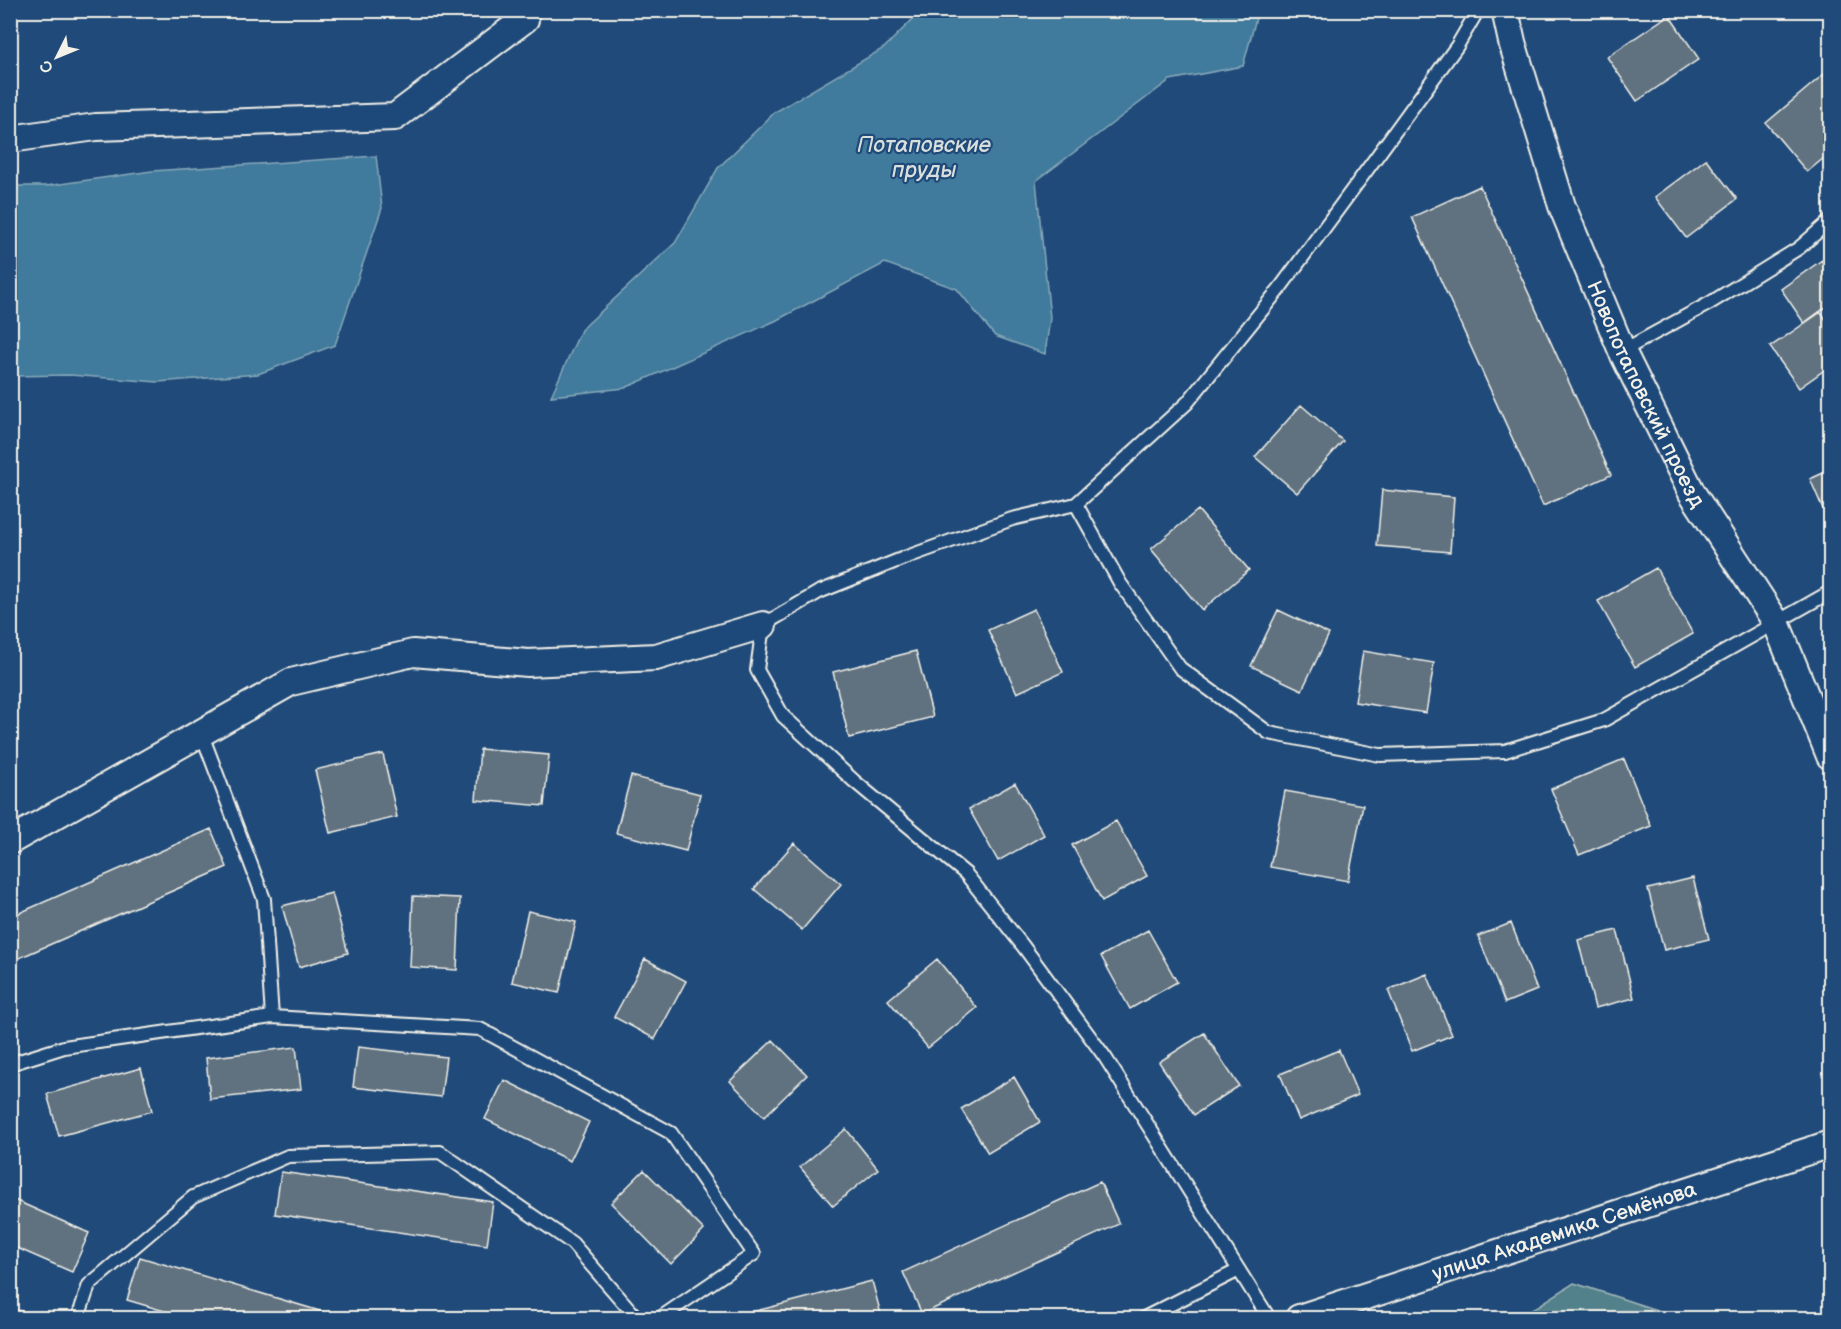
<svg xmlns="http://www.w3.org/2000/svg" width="1841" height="1329" font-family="'Balsamiq Sans',sans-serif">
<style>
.green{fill:#53818b;stroke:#a4b9ba;stroke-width:1.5}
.water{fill:#417a9c;stroke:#89aaba;stroke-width:1.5}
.building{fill:#607280;stroke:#f4f1e8;stroke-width:1.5}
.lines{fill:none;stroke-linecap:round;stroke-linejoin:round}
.lane-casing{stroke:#f4f1e8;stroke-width:16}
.street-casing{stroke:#f4f1e8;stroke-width:30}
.lane{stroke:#1f4a7a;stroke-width:12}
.street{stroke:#1f4a7a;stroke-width:26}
.labels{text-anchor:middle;stroke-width:4.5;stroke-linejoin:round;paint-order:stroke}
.street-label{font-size:21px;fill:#f4f1e8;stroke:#1f4a7a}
.water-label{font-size:22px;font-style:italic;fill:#d9dfdd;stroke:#1f4a7a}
</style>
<rect width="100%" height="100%" fill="#1f4a7a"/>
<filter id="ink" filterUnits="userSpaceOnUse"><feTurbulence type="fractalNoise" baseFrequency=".0167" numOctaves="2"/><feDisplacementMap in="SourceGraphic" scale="12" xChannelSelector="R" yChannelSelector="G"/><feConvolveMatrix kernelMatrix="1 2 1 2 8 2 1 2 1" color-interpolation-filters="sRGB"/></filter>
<g filter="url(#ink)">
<!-- green -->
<path class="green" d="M1574 1283 1681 1318H1519Z"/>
<!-- water -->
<path class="water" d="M921 11H1258L1243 66 1170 80 1036 181 1050 318 1045 354 995 336 957 289 885 263 775 321 625 388 551 396 581 330 675 243 718 168 775 112 884 48Z
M376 156 382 208 335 345 258 374 158 382 70 375 11 376V186H46L152 171Z"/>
<!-- building -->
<path class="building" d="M1669 15 1699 59 1637 101 1607 57Z
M1824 74 1830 82V153L1807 172 1766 123Z
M1706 159 1737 199 1686 238 1655 197Z
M1480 186 1611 475 1543 506 1412 217Z
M1822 260 1830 272V304L1804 323 1781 289Z
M1821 312 1830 326V366L1799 388 1770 347Z
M1301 405 1343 441 1297 493 1255 457Z
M1830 470V525L1810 479Z
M1382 490 1454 497 1450 552 1377 546Z
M1198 510 1249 570 1202 610 1151 549Z
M1656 568 1693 634 1635 667 1598 601Z
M1034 609 1063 672 1017 693 988 630Z
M1278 610 1329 634 1302 690 1251 666Z
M916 651 933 717 849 738 833 672Z
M1363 651 1434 663 1426 713 1355 702Z
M480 749 549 755 544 806 476 800Z
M383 754 397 817 330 833 315 770Z
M1624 759 1651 826 1579 855 1551 789Z
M631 776 700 794 686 851 616 833Z
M1015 783 1044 835 998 861 969 809Z
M1285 791 1363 805 1348 881 1270 867Z
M1116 821 1147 876 1102 901 1072 845Z
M211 829 227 867 10 962V917Z
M794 843 841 884 802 930 754 889Z
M1693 878 1709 939 1664 950 1648 889Z
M332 893 348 953 299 967 282 906Z
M413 896 460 898 457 970 410 967Z
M528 911 576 922 559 993 512 982Z
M1511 923 1537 990 1505 1003 1478 936Z
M1148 930 1177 982 1130 1009 1101 956Z
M1617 930 1634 998 1595 1008 1578 940Z
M645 959 686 981 655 1039 614 1017Z
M937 959 977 1008 928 1048 888 1000Z
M1427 974 1452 1035 1412 1051 1388 990Z
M1204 1033 1239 1086 1194 1115 1159 1062Z
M773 1040 807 1075 764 1117 730 1081Z
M296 1047 301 1089 210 1099 206 1058Z
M358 1047 446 1057 441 1097 353 1087Z
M1339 1050 1358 1095 1299 1120 1280 1074Z
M141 1068 152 1111 59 1136 47 1094Z
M1014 1077 1040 1122 988 1153 961 1109Z
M504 1080 589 1122 570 1161 485 1119Z
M846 1129 878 1169 833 1206 800 1167Z
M644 1170 704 1230 671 1264 611 1203Z
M281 1172 493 1202 487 1245 275 1214Z
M1100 1182 1119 1224 922 1314 903 1272Z
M10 1198 89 1233 72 1272 10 1245Z
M140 1257 343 1318H188L127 1300Z
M872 1281 882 1318H729Z"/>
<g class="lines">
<!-- lane casing -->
<g class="lane-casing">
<path id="lane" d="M1622 351 1710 303 1799 248 1830 221
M1076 504 1120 583 1180 668 1269 733 1380 755 1505 751 1604 720 1830 592
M201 732 264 899 272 1017
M10 1064 64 1047 272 1017 480 1029 671 1133 754 1254 660 1318
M10 1315 19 1318
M78 1318 89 1285 193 1197 288 1156 440 1152 572 1243 637 1318
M1144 1318 1239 1270
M1269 1318 1105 1057 1023 946 966 874 854 781 783 716 757 670 763 625 819 592 904 558 1012 519 1076 504 1187 403 1280 288 1372 163 1457 46 1478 10"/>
</g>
<!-- street casing -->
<g class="street-casing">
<g id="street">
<path id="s1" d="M1505 10 1512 42 1562 206 1622 351 1692 493 1776 622 1830 756"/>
<path d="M10 139 96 127 395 117 525 19 523 10"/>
<path d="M10 841 291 682 413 653 528 663 656 657 763 625"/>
<path id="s2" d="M1299 1318 1830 1144"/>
</g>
</g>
<!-- lane -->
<use href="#lane" class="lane"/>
<!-- street -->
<use href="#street" class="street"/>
</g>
</g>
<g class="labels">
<!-- street labels -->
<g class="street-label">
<text dy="7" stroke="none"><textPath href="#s1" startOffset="410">Новопотаповский проезд</textPath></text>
<text dy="7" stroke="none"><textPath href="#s2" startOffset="279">улица Академика Семёнова</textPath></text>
</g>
<!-- water labels -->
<g class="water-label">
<text x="924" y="152">Потаповские<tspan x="924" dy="25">пруды</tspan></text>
</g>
</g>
<!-- margin -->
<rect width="1841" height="1329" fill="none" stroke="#1f4a7a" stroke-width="36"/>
<rect x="18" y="18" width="1805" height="1293" fill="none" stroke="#f4f1e8" stroke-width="2" filter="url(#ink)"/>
<!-- north arrow -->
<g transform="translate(57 57) rotate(227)" stroke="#1f4a7a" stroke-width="4.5" paint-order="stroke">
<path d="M0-4.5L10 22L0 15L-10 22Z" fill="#f4f1e8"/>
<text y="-9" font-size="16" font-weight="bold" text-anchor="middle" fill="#f4f1e8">С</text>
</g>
</svg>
